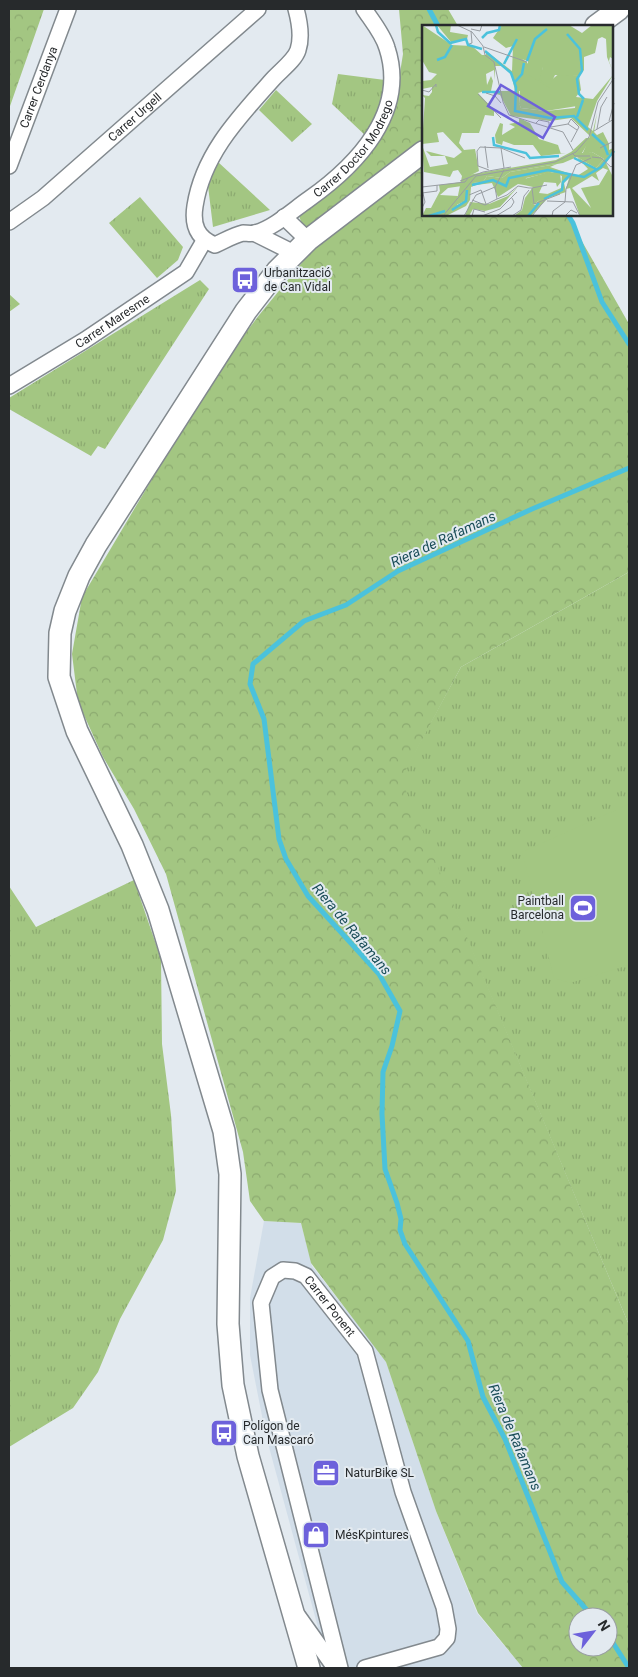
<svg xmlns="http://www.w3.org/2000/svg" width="638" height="1677" font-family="Roboto,sans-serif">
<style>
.built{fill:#d2dee9}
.grass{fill:url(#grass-tufts)}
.forest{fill:url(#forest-crowns);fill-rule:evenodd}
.garden{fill:#a3c682}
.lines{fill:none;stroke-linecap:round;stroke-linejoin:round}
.stream{stroke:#4bc2dc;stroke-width:5}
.street-casing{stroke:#82898e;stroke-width:18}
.secondary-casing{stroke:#82898e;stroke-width:24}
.street{stroke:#fff;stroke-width:15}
.secondary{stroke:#fff;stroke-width:21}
.labels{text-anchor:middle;stroke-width:4;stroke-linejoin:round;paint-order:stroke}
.street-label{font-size:12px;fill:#272a2c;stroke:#e3eaf0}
.poi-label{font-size:12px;fill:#272a2c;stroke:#e3eaf0;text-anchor:start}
.water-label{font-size:14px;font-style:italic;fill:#194c57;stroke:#e3eaf0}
.inset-river{fill:none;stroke:#4bc2dc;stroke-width:2.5}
.inset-road{fill:none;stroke:#989da2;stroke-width:1}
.view{fill:#6d61db;fill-opacity:0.15;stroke:#6d61db;stroke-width:2.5}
.inset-edge{fill:none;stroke:#272a2c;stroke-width:2.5}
</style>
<defs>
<pattern id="grass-tufts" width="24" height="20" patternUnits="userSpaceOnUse" patternTransform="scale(1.25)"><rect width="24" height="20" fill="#a3c682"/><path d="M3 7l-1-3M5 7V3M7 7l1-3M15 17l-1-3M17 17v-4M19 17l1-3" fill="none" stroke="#8caa70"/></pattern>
<pattern id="forest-crowns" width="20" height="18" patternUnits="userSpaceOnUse" patternTransform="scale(1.25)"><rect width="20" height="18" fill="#a3c682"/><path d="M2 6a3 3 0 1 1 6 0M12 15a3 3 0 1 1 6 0" fill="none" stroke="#8caa70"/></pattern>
</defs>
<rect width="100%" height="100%" fill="#e3eaf0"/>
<!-- built -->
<path class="built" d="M264 1221 301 1223 312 1266 385 1359 436 1511 477 1613 523 1668H329L266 1436 250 1355V1298Z"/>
<!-- grass -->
<path class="grass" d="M338 74 385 80 376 121 367 137 332 104Z
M276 90 312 124 292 142 259 110Z
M218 162 270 210 213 227 208 186Z
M140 197 183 247 178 260 157 278 109 223Z
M200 280 209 289 105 449 98 446 91 456 9 409V398Z
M9 294 20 304 9 312Z
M629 572V1325L400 779 461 667Z
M134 880 161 959 162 1044 171 1115 176 1191 163 1240 120 1319 98 1372 73 1408 9 1447V886L36 927Z"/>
<!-- forest -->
<path class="forest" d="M9 9H44L9 109Z
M399 9H448L458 26H423V215H567L629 324V572L461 667 401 779 629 1325V1668H523L478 1613 436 1511 386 1362 311 1263 301 1223 264 1221 250 1201 243 1152 166 874 134 809 103 757 78 702 72 654 82 597 215 373 260 314 309 254 308 240 299 216 353 174 377 145 394 110 403 54ZM578 1617H608V1647H578Z"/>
<!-- garden -->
<path class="garden" d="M629 804V965L570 983 554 978 522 852Z"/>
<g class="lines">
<!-- stream -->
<path class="stream" d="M429 9 438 26
M568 215 573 223 602 302 629 344
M593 1617 562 1582 505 1439 483 1397 468 1341 405 1244 400 1230 401 1219 397 1203 385 1169 382 1114 383 1072 392 1046 400 1011 379 974 308 896 286 859 279 839 264 719 250 684 253 664 304 621 346 605 398 571 532 509 629 468
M608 1635 629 1668"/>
<!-- street casing -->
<g class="street-casing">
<g id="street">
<path id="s1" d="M296 9C299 20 302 38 298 50 295 60 280 71 273 79 239 117 203 154 195 206 192 225 197 238 215 245 224 241 234 235 243 233 247 233 251 234 255 233 274 228 293 210 309 199 357 165 408 112 387 48 383 34 372 21 364 9"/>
<path id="s2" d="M9 166 68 9"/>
<path d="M284 217 308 240"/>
<path id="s3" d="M9 222 43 198 258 9"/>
<path d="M254 233 294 253"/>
<path id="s4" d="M9 386 85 340 186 272 204 241"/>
<path d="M298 1616 335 1668"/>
<path id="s5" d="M340 1668 270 1390 261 1303 272 1277 283 1270 295 1271 306 1276 365 1351 403 1492 444 1607 448 1629 447 1638 439 1647 365 1668"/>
</g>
</g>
<!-- secondary casing -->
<g class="secondary-casing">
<path id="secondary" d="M596 26 619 9
M309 1668 248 1456 233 1385 228 1324 230 1174 224 1131 158 910 132 845 77 731 59 677 60 633 65 611 79 576 96 545 246 311 277 271 308 240 423 152"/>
</g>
<!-- street -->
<use href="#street" class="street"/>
<!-- secondary -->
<use href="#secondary" class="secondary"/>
</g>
<!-- icons -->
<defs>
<g id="bus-square" transform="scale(1.4375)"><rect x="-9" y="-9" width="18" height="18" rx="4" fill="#6d61db" stroke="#e3eaf0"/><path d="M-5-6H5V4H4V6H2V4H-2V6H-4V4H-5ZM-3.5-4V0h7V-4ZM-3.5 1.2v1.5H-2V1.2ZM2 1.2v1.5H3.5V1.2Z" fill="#fff"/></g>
<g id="stadium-square" transform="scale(1.4375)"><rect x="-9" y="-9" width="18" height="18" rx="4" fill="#6d61db" stroke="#e3eaf0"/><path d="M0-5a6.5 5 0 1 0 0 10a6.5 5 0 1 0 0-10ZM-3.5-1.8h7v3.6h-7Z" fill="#fff"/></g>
<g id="office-square" transform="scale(1.4375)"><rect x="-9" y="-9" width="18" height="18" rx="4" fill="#6d61db" stroke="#e3eaf0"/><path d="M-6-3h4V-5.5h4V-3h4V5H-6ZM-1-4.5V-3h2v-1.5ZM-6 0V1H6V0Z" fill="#fff"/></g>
<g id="shop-square" transform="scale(1.4375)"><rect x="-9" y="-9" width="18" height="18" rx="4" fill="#6d61db" stroke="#e3eaf0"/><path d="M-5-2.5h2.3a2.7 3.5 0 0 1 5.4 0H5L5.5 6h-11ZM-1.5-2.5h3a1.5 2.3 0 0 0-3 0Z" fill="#fff"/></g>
</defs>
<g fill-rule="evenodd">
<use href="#bus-square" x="245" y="280"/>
<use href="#stadium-square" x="583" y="908"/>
<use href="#bus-square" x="224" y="1433"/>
<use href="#office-square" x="326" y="1473"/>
<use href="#shop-square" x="316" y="1535"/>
</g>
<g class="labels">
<!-- street labels -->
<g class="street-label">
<text dy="4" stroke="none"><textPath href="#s2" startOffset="84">Carrer Cerdanya</textPath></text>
<text dy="4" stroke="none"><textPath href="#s3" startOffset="164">Carrer Urgell</textPath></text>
<text dy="4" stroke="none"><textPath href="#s1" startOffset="455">Carrer Doctor Modrego</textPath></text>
<text dy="4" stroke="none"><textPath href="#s4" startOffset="122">Carrer Maresme</textPath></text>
<text dy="4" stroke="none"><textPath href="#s5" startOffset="478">Carrer Ponent</textPath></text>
</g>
<!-- poi labels -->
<g class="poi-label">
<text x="264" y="277">Urbanització<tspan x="264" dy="14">de Can Vidal</tspan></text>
<text x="564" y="905" text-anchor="end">Paintball<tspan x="564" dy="14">Barcelona</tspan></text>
<text x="243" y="1430">Polígon de<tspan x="243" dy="14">Can Mascaró</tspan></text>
<text x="345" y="1477">NaturBike SL</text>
<text x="335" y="1539">MésKpintures</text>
</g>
<!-- water labels -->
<g class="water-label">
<text transform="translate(443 539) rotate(-25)" y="5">Riera de Rafamans</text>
<text transform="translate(352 929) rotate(50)" y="5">Riera de Rafamans</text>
<text transform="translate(515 1437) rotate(67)" y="5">Riera de Rafamans</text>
</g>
</g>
<!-- overview -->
<g transform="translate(422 25)">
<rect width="191" height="191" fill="#e3eaf0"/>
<path d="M100 34 109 41 121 42 120 50 128 56 138 48 157 51 159 65 154 72 155 81 124 86 99 83 97 79ZM97 93 108 98 117 114 136 120 139 129 144 128 119 131 111 120H92L81 116 80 120 74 118 73 110 78 98 81 99 80 110 93 102 87 99 97 97ZM164 113H169L160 128 170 127 182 134 174 143 155 132 141 138 88 147 80 153 65 151 61 157 51 158 41 177 34 180 40 151 134 135 149 127ZM127 147 138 148 139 157 135 162 134 158 122 157 117 168 126 169 111 180 103 173 111 162 102 160V154Z" fill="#a3c682"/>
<path d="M0 0 30 20 50 21 60 30H64V26L90 46 91 21 84 23 71 13 80 0H147L160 8 170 0H191V34L188 32 187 36 191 47 185 32 184 14 180 12 176 14 173 28 162 32V45L157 51 133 50 128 60 117 55 121 42H106V36L99 34 105 37 107 50 128 63 127 66H97V78L99 83 124 86 153 83 154 72 171 74 191 50 175 76 166 102 171 106 175 88 172 107 175 110 181 107 187 119V125L191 123V128L184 138 191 152V191H158L148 163 144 164 147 153 142 158 144 167 126 173 109 191H92L100 185 103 173 109 174V178L113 180 121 171 139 163 140 151 130 147 104 153 102 160 96 159 76 172 70 158 54 160 49 162 48 175 44 181 24 191H0L4 183H9L18 166 17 160 40 157V161L26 163 18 170 36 171 35 180 41 177 45 163 51 158 61 157 65 151 80 153 88 147 135 139 128 142 155 151 166 144 155 132 174 143 182 134 170 127 160 130 168 111 149 93 128 96 89 91 78 70 63 66 56 68 72 85V91L63 90 57 108H40L37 118 42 125 53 124 57 146 45 152 40 151 36 145 31 146 28 152 2 147 0 120 8 142 26 139 23 131H9L4 126 32 133 40 127 21 107 15 108 17 117 0 119 3 73 0 70 7 71 10 67V62L0 64V56L9 55 15 49 7 47 0 35ZM73 41H82L89 48 93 66H69L71 56 69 51 65 60 64 49 72 45 73 55ZM181 143 186 145 177 160 159 163 169 183 150 163 170 151 177 156 174 148ZM96 162 78 182 63 186 51 184 47 191H43L48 177 67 179 86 171Z" fill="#a3c682" fill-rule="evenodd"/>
<path d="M15 0H29L28 7 46 10 45 14 29 17Z" fill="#a3c682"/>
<path class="inset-river" d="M14 0 16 7 28 18 44 14 46 20 60 24M145 9 158 24 160 46 155 54 157 69 162 74M60 13 65 8 77 5 78 0M63 26 89 48 94 62 93 86 128 93 152 91 166 105M15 35 23 32 30 20M105 36 113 14 125 4M82 39 95 14M93 57 100 49 102 38M60 67H78M155 92 161 75M170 109 182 120 186 130M71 112 72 120 104 128 108 133 137 131M152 133 174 144M50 160 71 155 84 161 87 153 126 145 162 152 179 142 192 126M122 174 140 165 141 157 148 150M30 185 44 176 45 165M7 191 23 186M106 191 117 178"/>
<path class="inset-road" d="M35 0 50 7 61 21 63 30 72 37 81 77 87 90 141 107 151 125M49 4 58 6 60 0M47 19 50 18 49 6M62 22 105 37M0 65 7 67 14 59V62M64 68 73 71 79 78M56 69 79 93M187 96 192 78M114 98 117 95 127 97V102M146 99 149 94 157 102 149 117M129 102 146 99 155 105M175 104 179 82 185 72M172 106 192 94M63 121 66 143M79 123 82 143M178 123 192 116M150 128 153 131H168M170 132 179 133 189 142 192 139M67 145 56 141 55 126 58 122 79 123 103 133M82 145 73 162 75 174 85 170 96 161 107 163M38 156 61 147 89 142M0 162 43 157 46 153M107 163H110L112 179 138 169M110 163 125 160M0 164 3 177 0 183M0 168 15 166V160M47 170 59 165 64 179M50 175 63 180 75 174M125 176 151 177 158 191M3 191 21 190M21 191 54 151 133 137 154 127 167 112 176 77 192 53M42 191 54 170 73 162M50 191 52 184 63 187M60 191 78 184 95 167M74 191 89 182 92 177 90 173M90 191 99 185 102 171 107 165M110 191 123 175M130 191 131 186 143 177 144 164 154 140 169 133M143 191 149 185 155 188"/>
<path class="view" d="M79 60 133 92 121 113 66 81Z"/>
<rect width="191" height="191" class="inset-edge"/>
</g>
<!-- border -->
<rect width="638" height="1677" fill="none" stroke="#272a2c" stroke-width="20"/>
<!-- north arrow -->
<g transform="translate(593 1632) rotate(59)"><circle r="24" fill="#e3eaf0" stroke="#989da2"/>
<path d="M0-4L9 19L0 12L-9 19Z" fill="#6d61db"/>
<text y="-8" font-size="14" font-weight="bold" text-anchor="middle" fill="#272a2c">N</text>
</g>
</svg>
